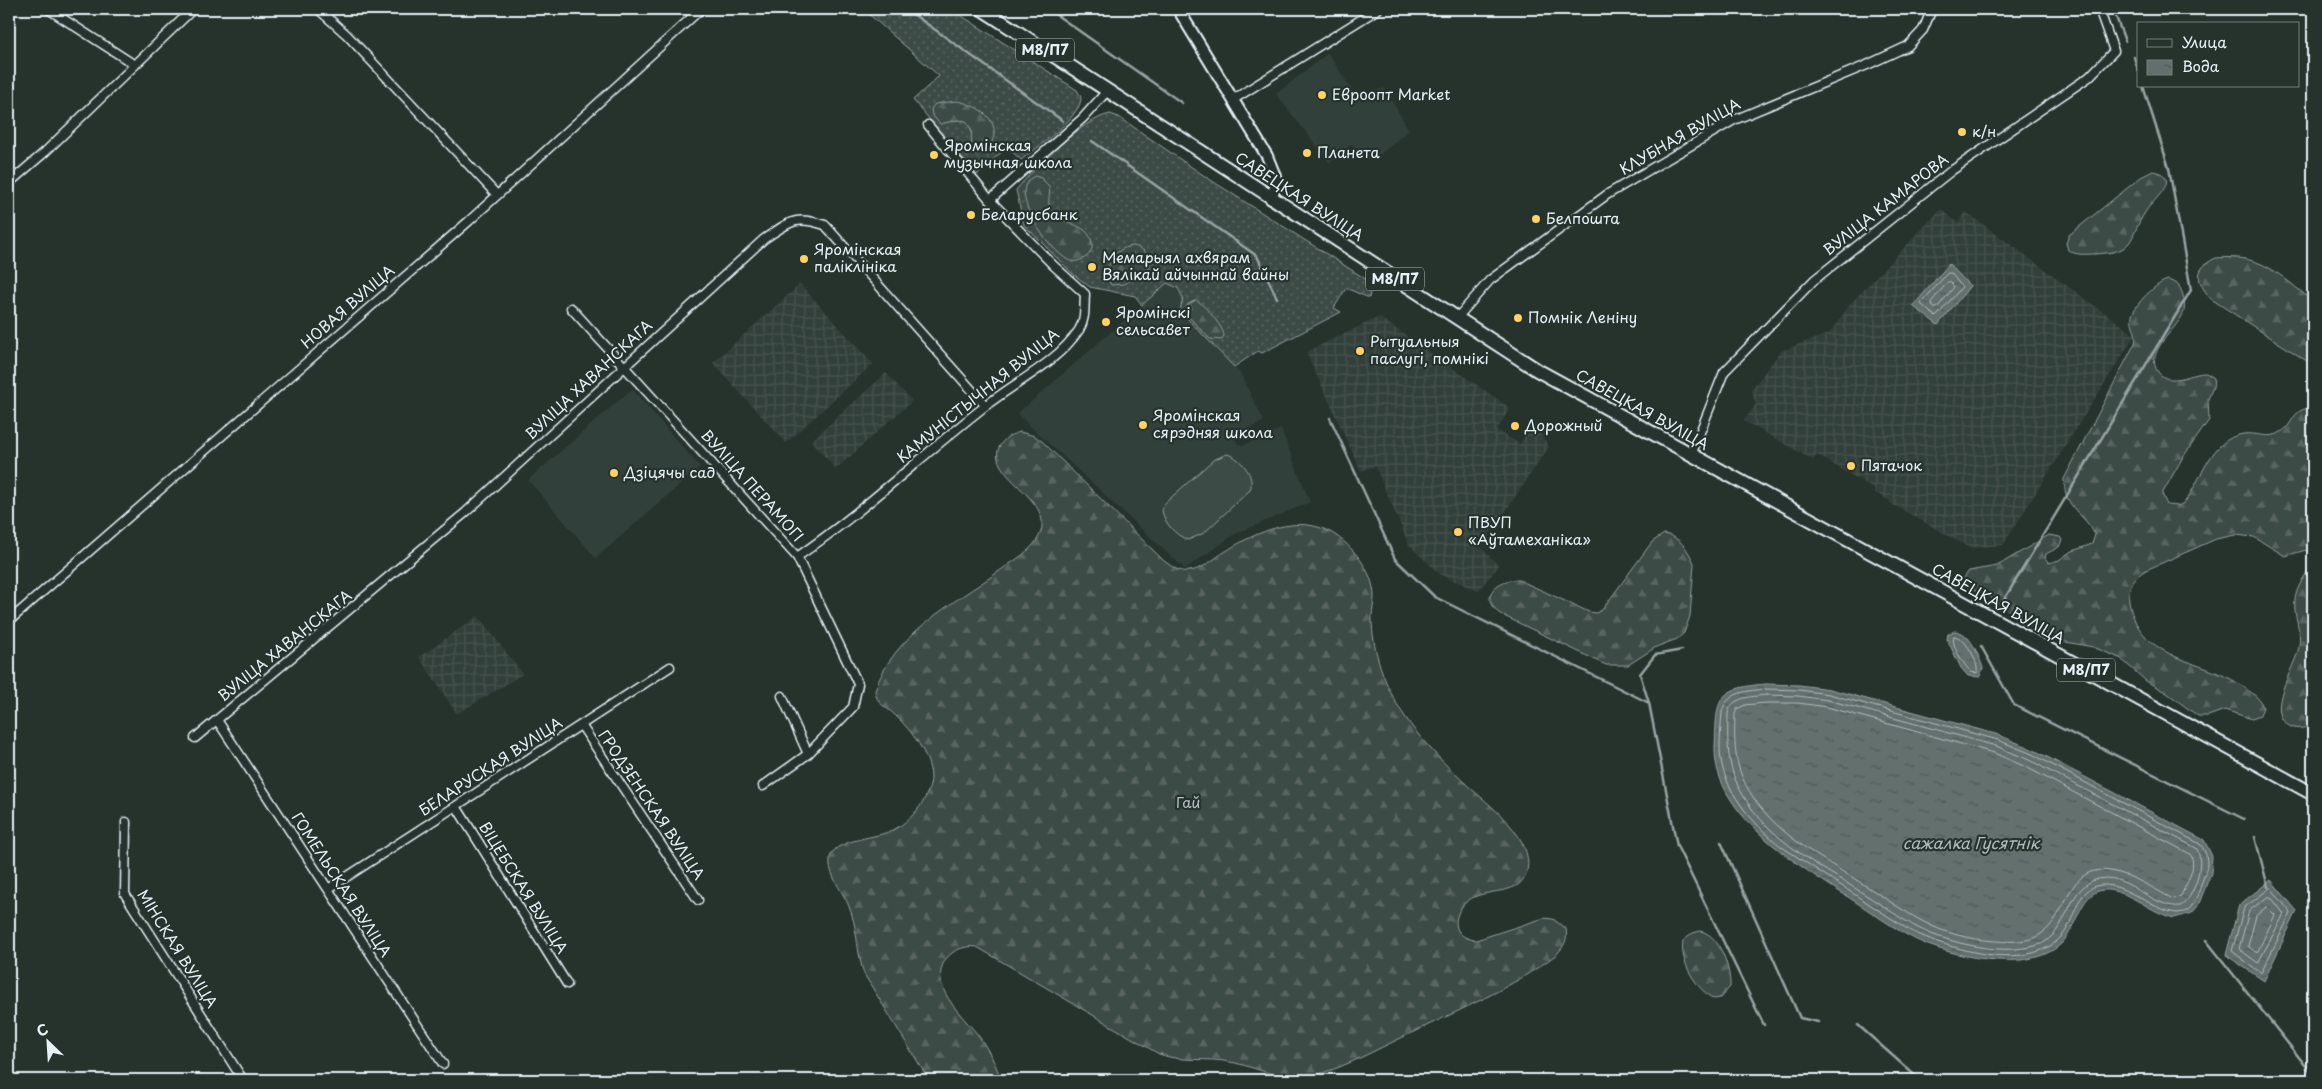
<svg xmlns="http://www.w3.org/2000/svg" width="2322" height="1089" font-family="'Playpen Sans',sans-serif">
<style>
.built{fill:#333f3a}
.industrial{fill:url(#industrial-grid)}
.grass{fill:url(#grass-dots);stroke:#939ea0}
.forest{fill:url(#forest-firs);stroke:#939ea0}
.pitch{fill:#3e4b47;stroke:#939ea0}
.water{fill:url(#water-ripples);stroke:#98a3a5}
.lines{fill:none;stroke-linecap:round;stroke-linejoin:round}
.shore{stroke:#b3bdc0;stroke-width:1}
.stream{stroke:#98a3a5;stroke-width:2.5}
.minor-casing{stroke:#e8f1f8;stroke-width:11}
.tertiary-casing{stroke:#e8f1f8;stroke-width:14}
.primary-casing{stroke:#e8f1f8;stroke-width:16}
.minor{stroke:#26332d;stroke-width:8}
.tertiary{stroke:#26332d;stroke-width:10}
.primary{stroke:#26332d;stroke-width:12}
.poi-dot{fill:#ffd166;stroke:#26332d;stroke-width:2}
.labels{text-anchor:middle;stroke-width:4.5;stroke-linejoin:round;paint-order:stroke}
.shield{fill:#26332d;stroke:#aeb8bb;stroke-width:1}
.shield-label{font-size:14px;font-weight:bold;fill:#e8f1f8}
.poi-label{font-size:15px;fill:#e8f1f8;stroke:#26332d;text-anchor:start}
.street-label{font-size:15px;fill:#e8f1f8;stroke:#26332d}
.park-label{font-size:15px;fill:#b5bfc3;stroke:#26332d}
.water-label{font-size:16px;font-style:italic;fill:#b3bdc0;stroke:#26332d}
</style>
<defs>
<pattern id="industrial-grid" width="8" height="8" patternUnits="userSpaceOnUse" patternTransform="scale(1.25)"><rect width="8" height="8" fill="#333f3a"/><path d="M0 4h8M4 0v8" fill="none" stroke="#47524e"/></pattern>
<pattern id="grass-dots" width="8" height="8" patternUnits="userSpaceOnUse" patternTransform="scale(1.25)"><rect width="8" height="8" fill="#3e4b47"/><path d="M2 2h.1M6 6h.1" fill="none" stroke="#5a6562" stroke-width="1.8" stroke-linecap="round"/></pattern>
<pattern id="forest-firs" width="22" height="20" patternUnits="userSpaceOnUse" patternTransform="scale(1.25)"><rect width="22" height="20" fill="#3e4b47"/><path d="M5 1l3.5 6h-7zM16 11l3.5 6h-7z" fill="#5a6562"/></pattern>
<pattern id="water-ripples" width="26" height="14" patternUnits="userSpaceOnUse" patternTransform="scale(1.25)"><rect width="26" height="14" fill="#636f6d"/><path d="M2 4q2-2 4 0t4 0M15 11q2-2 4 0t4 0" fill="none" stroke="#535a5a"/></pattern>
</defs>
<rect width="100%" height="100%" fill="#26332d"/>
<filter id="ink" filterUnits="userSpaceOnUse"><feTurbulence type="fractalNoise" baseFrequency=".02" numOctaves="2"/><feDisplacementMap in="SourceGraphic" scale="10" xChannelSelector="R" yChannelSelector="G"/><feConvolveMatrix kernelMatrix="1 2 1 2 8 2 1 2 1" color-interpolation-filters="sRGB"/></filter>
<g filter="url(#ink)">
<!-- built -->
<path class="built" d="M1328 53 1357 98 1384 88 1409 130 1372 161 1351 144 1330 163 1276 94Z
M1167 283 1178 288 1183 298 1180 311 1240 373 1264 421 1234 437 1238 444 1244 445 1281 429 1310 502 1235 534 1185 569 1017 414Z
M632 389 700 467 596 558 528 480Z"/>
<!-- industrial -->
<path class="industrial" d="M1941 209 1958 223 1966 212 2135 335 2003 545 1970 548 1890 503V501L1874 492 1875 489 1817 455 1813 460 1744 421 1756 404 1751 390 1781 351 1830 333 1851 303Z
M800 284 873 364 786 443 713 363Z
M1379 317 1510 408 1497 430 1520 444 1533 422 1549 447 1481 547 1499 566 1478 591 1441 575 1409 545 1375 466 1361 471 1306 352Z
M886 373 912 401 836 469 811 441Z
M478 616 523 674 457 714 419 657Z"/>
<!-- grass -->
<path class="grass" d="M863 9H951L1077 90C1078 92 1080 95 1081 97 1082 117 1035 149 1021 160L1007 147 977 175 913 100 939 76Z
M1110 114 1119 117 1206 177 1364 278 1371 287 1369 298 1346 288 1334 308 1341 312 1262 353 1258 351 1234 367 1180 311 1183 298 1178 288 1167 283 1142 305 1135 296 1090 287 1073 274 1024 225 1016 190C1035 167 1081 120 1110 114Z"/>
<!-- forest -->
<path class="forest" d="M956 101C983 105 1010 128 983 153L975 154 972 151 971 129 966 121 958 120 940 124 932 115 931 109 935 104Z
M2153 171C2184 177 2153 200 2146 211 2127 239 2138 252 2095 254 2086 254 2076 256 2068 250L2066 243 2069 235 2141 177Z
M1035 176 1041 178 1049 186C1051 193 1047 202 1050 208 1058 226 1090 221 1092 244 1093 249 1090 254 1086 257 1082 260 1076 262 1071 261 1054 257 1002 189 1035 176Z
M1133 246C1145 248 1153 258 1149 270L1124 284 1111 285 1106 275C1110 259 1116 248 1133 246Z
M2216 258C2263 254 2278 274 2313 301V365L2211 299C2197 282 2192 269 2216 258Z
M2168 280 2178 284C2183 293 2187 304 2183 314 2176 330 2144 352 2158 372 2161 376 2166 379 2171 379 2183 380 2194 373 2206 373L2214 378 2213 387 2208 399 2209 420 2183 457 2162 494 2167 505 2178 506 2184 503C2202 480 2210 439 2243 434 2256 432 2270 440 2281 432 2295 424 2291 408 2313 408V554L2306 550 2285 556 2254 537 2235 535 2216 539 2146 570C2134 577 2127 586 2129 601 2140 665 2206 657 2248 690 2255 695 2260 699 2263 707L2260 716 2252 719 2225 710 2208 716H2198L2167 693 2146 681 2120 658 2093 647 2066 642 2029 625 1990 597 1967 586 1964 578 1969 571 1997 566 2049 535 2060 537 2062 540 2059 547 2046 554 2045 558 2049 563 2059 560 2070 552 2092 544 2095 535C2085 513 2064 510 2064 479L2135 343C2138 332 2130 325 2132 316 2134 305 2157 282 2168 280Z
M1196 300C1204 304 1224 328 1224 336L1221 340 1210 339 1187 315V305Z
M1020 432 1035 436 1043 442 1163 560C1171 566 1179 573 1190 571 1204 569 1214 558 1226 551 1256 532 1298 513 1332 533 1352 545 1374 572 1374 597 1374 606 1371 614 1372 623 1373 643 1378 663 1386 682 1403 723 1435 755 1467 785 1488 804 1535 838 1527 871 1525 877 1522 883 1516 886 1501 894 1480 890 1466 902 1451 917 1452 938 1476 940L1544 918 1553 919 1566 929C1568 940 1564 946 1557 954 1510 990 1452 1013 1399 1039 1371 1052 1342 1069 1311 1076 1281 1082 1258 1067 1230 1062 1206 1057 1183 1063 1159 1054L977 947C955 944 935 961 942 985 948 1004 966 1020 978 1035 988 1049 996 1064 1001 1080H929L864 974C856 950 858 927 848 904 842 890 825 871 831 855 837 839 878 838 893 830 905 824 915 814 923 802 927 794 931 786 931 777 930 755 911 730 896 716 887 707 877 705 875 691 892 635 954 603 998 572 1010 563 1025 555 1034 544 1069 501 979 477 1001 444 1006 437 1012 434 1020 432Z
M1664 534C1680 536 1688 550 1694 563L1690 616 1684 633 1677 639 1656 647 1628 665H1606L1502 615C1477 600 1495 578 1519 580L1589 612 1596 613 1602 610 1652 542Z
M2313 562V724C2307 728 2299 730 2291 727 2262 712 2296 668 2299 646 2302 630 2293 616 2295 600 2296 587 2307 573 2313 562Z
M1700 931C1720 934 1731 970 1730 987L1720 998 1714 999C1697 990 1679 961 1683 941L1693 933Z"/>
<!-- pitch -->
<path class="pitch" d="M1227 454C1240 457 1256 476 1250 490L1204 533 1188 540C1175 535 1164 523 1162 510L1165 503 1213 460Z"/>
<!-- water -->
<path class="water" d="M1949 264 1970 286 1938 325 1913 306Z
M1954 631C1970 631 1978 654 1983 668L1980 677 1968 676 1961 668 1947 639 1948 634Z
M1766 684 1799 685 1830 689 1999 735 2034 750 2204 840 2212 856 2211 873 2198 906 2192 913 2174 918C2152 913 2132 893 2109 890 2080 887 2078 927 2062 943 2051 954 2036 958 2021 960 1991 962 1957 956 1928 945 1902 935 1878 916 1854 901 1804 868 1713 818 1715 747 1717 700 1714 688 1766 684Z
M2271 880 2297 911 2264 981 2226 955 2239 905Z"/>
<g class="lines">
<!-- shore -->
<path class="shore" d="M1948 273H1951L1962 287 1936 317 1921 304Z
M1948 282H1951L1954 287 1937 308H1934L1931 303Z
M1954 636C1965 636 1979 662 1977 673L1971 672C1964 665 1950 644 1954 636Z
M1766 689 1799 690 1829 694 1998 740 2032 754 2200 844C2208 854 2209 864 2204 876 2200 886 2197 903 2188 910 2166 925 2125 877 2096 886 2076 893 2075 917 2065 932 2034 976 1948 949 1909 930L1782 847C1753 824 1722 790 1720 751 1720 738 1721 724 1722 712 1727 691 1748 691 1766 689Z
M1766 695 1798 696 1828 700 1996 746 2029 760 2196 848C2206 861 2194 900 2180 906 2157 909 2132 879 2107 878 2064 878 2072 937 2035 946 2002 954 1965 946 1934 935 1911 927 1890 910 1869 897 1827 870 1776 845 1748 803 1727 772 1727 749 1728 713 1732 696 1752 697 1766 695Z
M1767 703H1798L1827 707 1994 753 2026 767 2190 854C2198 866 2186 884 2181 896L2173 899C2154 889 2133 875 2111 871 2056 862 2074 937 2019 941 1992 943 1959 938 1934 927 1910 916 1888 900 1866 886 1827 861 1779 837 1753 797 1734 768 1734 748 1735 714L1737 709 1745 705Z
M2271 888 2291 913 2261 973 2232 951 2244 908Z
M2268 897H2271L2284 914 2258 963 2239 949 2249 911Z
M2267 907 2275 915 2258 951 2255 952 2248 946 2256 916Z"/>
<!-- stream -->
<path class="stream" d="M906 9 1063 121
M1048 9 1182 103
M2113 9 2125 41
M2134 57 2138 70
M1092 141 1257 256 1277 298
M1330 418 1395 559 1435 597 1649 703
M2002 603 2191 290 2169 168 2143 86
M1981 646 2014 705 2244 819
M1682 650 1655 655 1640 674 1649 703 1677 846 1764 1025
M2255 837 2268 887
M1721 842 1800 1018 1818 1022
M2206 940 2313 1075
M1858 1025 1920 1080"/>
<!-- minor casing -->
<g class="minor-casing">
<path id="minor" d="M48 9 135 65
M318 9 347 35 496 194
M1234 99 1378 9
M928 125 990 200
M9 183 45 152 193 9
M571 308 797 557 858 684 853 707 808 754 782 696
M1456 319 1490 280 1608 194 1734 120 1867 65 1908 46 1923 30 1932 9
M1691 455 1724 372 1814 280 1951 171 2089 77 2114 51 2099 9
M797 557C863 512 921 456 984 407 1015 382 1056 364 1079 330 1086 319 1084 307 1085 294L1053 265 990 200 1083 118 1107 91
M9 621 469 221 701 9
M217 720 443 1064
M581 725 698 900
M195 738 465 513 764 239C790 222 794 215 825 225L985 405
M763 786 808 754
M456 806 567 984
M126 822 125 894 243 1080
M328 889 670 667"/>
</g>
<!-- tertiary casing -->
<g class="tertiary-casing">
<path id="tertiary" d="M1178 9 1267 156 1277 181 1271 199"/>
</g>
<!-- primary casing -->
<g class="primary-casing">
<path id="primary" d="M982 9 1537 370 2313 794"/>
</g>
<!-- minor -->
<use href="#minor" class="minor"/>
<!-- tertiary -->
<use href="#tertiary" class="tertiary"/>
<!-- primary -->
<use href="#primary" class="primary"/>
</g>
</g>
<!-- markers -->
<g class="poi-dot">
<circle cx="1322" cy="95" r="5"/>
<circle cx="1962" cy="132" r="5"/>
<circle cx="1307" cy="153" r="5"/>
<circle cx="934" cy="155" r="5"/>
<circle cx="971" cy="215" r="5"/>
<circle cx="1536" cy="219" r="5"/>
<circle cx="804" cy="259" r="5"/>
<circle cx="1092" cy="267" r="5"/>
<circle cx="1518" cy="318" r="5"/>
<circle cx="1106" cy="322" r="5"/>
<circle cx="1360" cy="351" r="5"/>
<circle cx="1143" cy="425" r="5"/>
<circle cx="1515" cy="426" r="5"/>
<circle cx="1851" cy="466" r="5"/>
<circle cx="614" cy="473" r="5"/>
<circle cx="1458" cy="532" r="5"/>
</g>
<g class="labels">
<!-- shield labels -->
<g class="shield">
<rect x="1016" y="38.5" width="58" height="23" rx="4"/>
<rect x="1366" y="267.5" width="58" height="23" rx="4"/>
<rect x="2057" y="658.5" width="58" height="23" rx="4"/>
</g>
<g class="shield-label">
<text x="1045" y="55">М8/П7</text>
<text x="1395" y="284">М8/П7</text>
<text x="2086" y="675">М8/П7</text>
</g>
<!-- poi labels -->
<g class="poi-label">
<text x="1332" y="100">Евроопт Market</text>
<text x="1972" y="137">к/н</text>
<text x="944" y="151">Яромінская<tspan x="944" dy="17">музычная школа</tspan></text>
<text x="1317" y="158">Планета</text>
<text x="981" y="220">Беларусбанк</text>
<text x="1546" y="224">Белпошта</text>
<text x="814" y="255">Яромінская<tspan x="814" dy="17">паліклініка</tspan></text>
<text x="1102" y="263">Мемарыял ахвярам<tspan x="1102" dy="17">Вялікай айчыннай вайны</tspan></text>
<text x="1116" y="318">Яромінскі<tspan x="1116" dy="17">сельсавет</tspan></text>
<text x="1528" y="323">Помнік Леніну</text>
<text x="1370" y="347">Рытуальныя<tspan x="1370" dy="17">паслугі, помнікі</tspan></text>
<text x="1153" y="421">Яромінская<tspan x="1153" dy="17">сярэдняя школа</tspan></text>
<text x="1525" y="431">Дорожный</text>
<text x="1861" y="471">Пятачок</text>
<text x="624" y="478">Дзіцячы сад</text>
<text x="1468" y="528">ПВУП<tspan x="1468" dy="17">«Аўтамеханіка»</tspan></text>
</g>
<!-- street labels -->
<g class="street-label">
<text transform="translate(1680 137) rotate(-30)" y="5">КЛУБНАЯ ВУЛІЦА</text>
<text transform="translate(1299 197) rotate(33)" y="5">САВЕЦКАЯ ВУЛІЦА</text>
<text transform="translate(1886 205) rotate(-38)" y="5">ВУЛІЦА КАМАРОВА</text>
<text transform="translate(348 307) rotate(-41)" y="5">НОВАЯ ВУЛІЦА</text>
<text transform="translate(589 380) rotate(-43)" y="5">ВУЛІЦА ХАВАНСКАГА</text>
<text transform="translate(978 396) rotate(-39)" y="5">КАМУНІСТЫЧНАЯ ВУЛІЦА</text>
<text transform="translate(1642 410) rotate(29)" y="5">САВЕЦКАЯ ВУЛІЦА</text>
<text transform="translate(752 486) rotate(48)" y="5">ВУЛІЦА ПЕРАМОГІ</text>
<text transform="translate(1998 604) rotate(29)" y="5">САВЕЦКАЯ ВУЛІЦА</text>
<text transform="translate(285 646) rotate(-39)" y="5">ВУЛІЦА ХАВАНСКАГА</text>
<text transform="translate(491 767) rotate(-33)" y="5">БЕЛАРУСКАЯ ВУЛІЦА</text>
<text transform="translate(651 805) rotate(56)" y="5">ГРОДЗЕНСКАЯ ВУЛІЦА</text>
<text transform="translate(341 885) rotate(57)" y="5">ГОМЕЛЬСКАЯ ВУЛІЦА</text>
<text transform="translate(523 888) rotate(58)" y="5">ВІЦЕБСКАЯ ВУЛІЦА</text>
<text transform="translate(177 949) rotate(58)" y="5">МІНСКАЯ ВУЛІЦА</text>
</g>
<!-- park labels -->
<g class="park-label">
<text x="1188" y="808">Гай</text>
</g>
<!-- water labels -->
<g class="water-label">
<text x="1971" y="849">сажалка Гусятнік</text>
</g>
</g>
<!-- margin -->
<rect width="2322" height="1089" fill="none" stroke="#26332d" stroke-width="30"/>
<rect x="15" y="15" width="2292" height="1059" fill="none" stroke="#e8f1f8" stroke-width="2" filter="url(#ink)"/>
<!-- legend -->
<rect x="2137" y="22" width="162" height="65" fill="#26332d" stroke="#747f7e"/>
<rect x="2147" y="39" width="25" height="8" fill="#26332d" stroke="#747f7e"/>
<text x="2182" y="48" font-size="15" fill="#e8f1f8">Улица</text>
<rect x="2147" y="60" width="25" height="15" fill="url(#water-ripples)" stroke="#747f7e"/>
<text x="2182" y="72" font-size="15" fill="#e8f1f8">Вода</text>
<!-- north arrow -->
<g transform="translate(48 1042) rotate(335)" stroke="#26332d" stroke-width="4" paint-order="stroke">
<path d="M0-4L9 19L0 12L-9 19Z" fill="#e8f1f8"/>
<text y="-8" font-size="14" font-weight="bold" text-anchor="middle" fill="#e8f1f8">С</text>
</g>
</svg>
